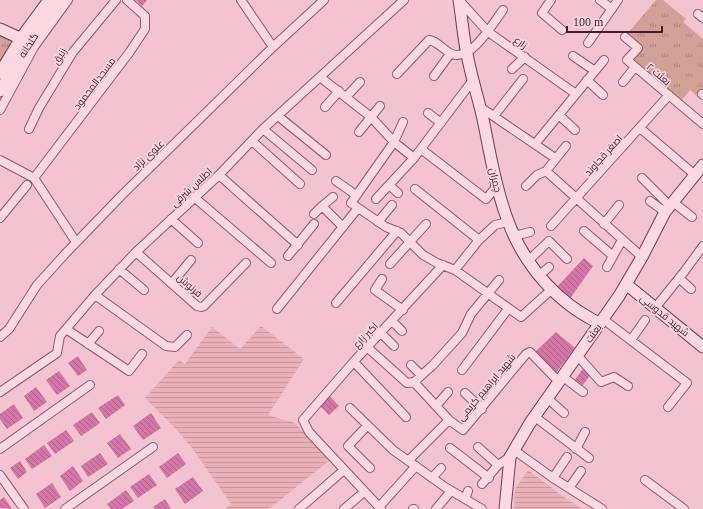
<svg xmlns="http://www.w3.org/2000/svg" width="703" height="509" font-family="'Times New Roman',Cairo,serif">
<style>
.farmland{fill:url(#farmland-rules)}
.grass{fill:url(#grass-tufts)}
.building{fill:url(#building-back-hatch)}
.lines{fill:none;stroke-linecap:round;stroke-linejoin:round}
.street-casing{stroke:#90586f;stroke-width:10}
.secondary-casing{stroke:#723b53;stroke-width:13}
.street{stroke:#fcd8e1;stroke-width:8}
.secondary{stroke:#fcd8e1;stroke-width:11}
.labels{text-anchor:middle;stroke-width:3.5;stroke-linejoin:round;paint-order:stroke}
.street-label{font-size:10px;fill:#3e1d2d;stroke:#f9d4dd}
</style>
<defs>
<pattern id="farmland-rules" width="6" height="5" patternUnits="userSpaceOnUse"><rect width="6" height="5" fill="#e9b0b7"/><path d="M0 2.5h6" fill="none" stroke="#c9979e"/></pattern>
<pattern id="grass-tufts" width="24" height="20" patternUnits="userSpaceOnUse"><rect width="24" height="20" fill="#d2a096"/><path d="M3 7l-1-3M5 7V3M7 7l1-3M15 17l-1-3M17 17v-4M19 17l1-3" fill="none" stroke="#ac827b"/></pattern>
<pattern id="building-back-hatch" width="6" height="6" patternUnits="userSpaceOnUse"><rect width="6" height="6" fill="#d576a9"/><path d="M-1 5l2 2M0 0l6 6M5-1l2 2" fill="none" stroke="#ae608a"/></pattern>
</defs>
<rect width="100%" height="100%" fill="#f3c4cf"/>
<!-- farmland -->
<path class="farmland" d="M261 326 304 359 268 415 295 423 330 460 269 509H225L231 504 192 448 176 429 145 398 179 360 185 364 212 327 240 349Z
M528 470 564 497 582 509H514L515 489Z"/>
<!-- grass -->
<path class="grass" d="M656 0H663L686 19 683 22 703 39V91L697 96 690 90 682 100 633 60 643 47 627 34Z
M0 35 11 41 10 45 0 63Z"/>
<!-- building -->
<path class="building" d="M136 0H147L142 6Z
M584 258 593 266 569 300 556 288Z
M556 332 575 348 555 374 534 353Z
M78 356 87 370 78 376 68 363Z
M584 367 591 374 583 385 575 380Z
M59 371 70 386 57 395 46 380Z
M36 387 47 402 34 411 24 396Z
M328 394 339 406 329 415 319 405Z
M118 395 125 405 106 419 98 408Z
M14 404 23 418 7 429 0 419V414Z
M92 412 100 423 81 436 73 425Z
M151 413 161 428 143 440 133 426Z
M66 430 74 441 55 454 47 443Z
M120 434 131 449 118 458 107 443Z
M44 445 52 456 32 469 25 459Z
M100 453 108 464 88 477 81 466Z
M178 453 186 464 167 478 159 467Z
M20 461 27 472 18 479 10 468Z
M73 466 83 481 70 491 60 476Z
M149 474 157 485 138 498 130 487Z
M193 477 203 491 185 504 175 489Z
M52 483 61 497 45 508 36 494Z
M126 490 134 501 122 509H111L107 504Z
M4 497 12 509 0 508V500Z
M165 499 171 509H155L153 507Z"/>
<g class="lines">
<!-- street casing -->
<g class="street-casing">
<path id="street" d="M241 0 273 47
M551 0 542 13 562 30
M600 0 612 9
M460 1 487 31 576 94
M698 14 703 18
M625 37 638 48 627 60 703 124
M588 43 618 0
M573 56 595 71
M512 69 525 57
M397 74 429 40C439 42 443 50 452 54 471 62 493 23 503 10
M434 76 450 54
M320 77 371 117 394 142 414 158
M587 80 603 95
M623 82 635 67
M702 94 703 95
M346 97 360 82
M325 107 339 91
M480 107 555 158
M0 110 34 47 68 0
M428 113 441 123
M559 115 575 130
M278 116 326 155
M494 116 523 79
M403 122 394 142 351 203 386 227 401 233 423 255 437 263 455 270 521 317 552 289
M640 128 695 175
M29 129 39 108 73 52 116 0
M263 129 312 170
M359 132 380 106
M252 141 300 184
M535 144 604 60
M421 149 486 199 497 186
M0 160 34 178 76 242
M546 171 642 257
M219 175 298 245
M34 178 129 53 145 29V16L127 0
M642 178 670 206
M336 181 356 195
M389 185 398 193
M526 186 537 175 546 171 566 146
M415 189 479 240
M194 197 271 263
M376 199 414 158 473 80
M650 201 665 212
M673 202 692 217
M322 206 343 227
M314 214 322 206 333 197
M0 218 27 185
M171 219 198 243
M378 222 392 205
M604 224 619 205
M551 226 669 95
M584 231 613 256
M514 236 530 232
M136 252 197 306 201 307 204 306 246 263
M288 256 314 224
M528 261 549 241 567 259
M390 264 426 224
M607 267 622 240
M119 269 144 290
M455 270 479 240 495 225 508 222
M539 276 549 267
M679 278 691 289
M382 279 375 290 403 310
M172 283 191 260
M95 295 166 346 175 347 187 335
M336 303 397 231
M655 308 684 272 703 246
M277 309 358 208
M603 319 687 383 668 407
M392 321 402 331
M66 329 129 371 142 354
M381 333 394 346
M0 337 9 329 37 285 66 253 123 194 273 47 324 0
M631 340 645 320
M88 344 99 331
M367 347 407 383 414 382
M577 355 601 382 614 377 628 386
M354 362 406 417
M411 365 421 375
M462 370 508 309
M562 376 583 392
M414 382 449 420 463 430 526 354 530 352 559 382
M414 382 433 365 462 333 471 314 499 280
M0 392 57 353 60 336 95 295 136 252 219 175 263 129 404 0
M465 393 482 409
M547 398 564 413
M436 406 448 392
M350 408 393 450 445 487 482 509
M535 417 589 458
M367 426 348 446 370 468
M478 447 498 465
M450 448 489 478
M0 449 90 385
M576 449 585 432
M514 450 553 478 602 509
M408 461 449 420
M0 475 24 509
M432 478 441 468
M553 478 567 457
M645 480 684 509
M482 484 498 465 510 457
M569 488 581 471
M465 499 468 491
M379 507 416 466
M65 509 153 447
M299 509 344 470
M344 509 364 492
M381 509 309 432 303 420 357 358 443 265
M413 509H414
M436 509 451 491"/>
</g>
<!-- secondary casing -->
<g class="secondary-casing">
<path id="secondary" d="M459 0C462 18 463 36 467 54 471 76 478 97 483 119 498 193 506 257 571 306 580 313 590 318 600 324
M0 29 26 41
M0 73 21 38 49 0
M0 91 28 42 58 0
M626 284 703 347
M505 509 510 457 530 423 619 296 642 257 665 212 703 165"/>
</g>
<!-- street -->
<use href="#street" class="street"/>
<!-- secondary -->
<use href="#secondary" class="secondary"/>
</g>
<g class="labels">
<!-- street labels -->
<g class="street-label">
<text transform="translate(521 42) rotate(36)" y="4">زارع</text>
<text transform="translate(28 45) rotate(-57)" y="4">گلخانه</text>
<text transform="translate(59 56) rotate(-58)" y="4">زنبق</text>
<text transform="translate(659 74) rotate(40)" y="4">بعثت ۲</text>
<text transform="translate(94 83) rotate(-53)" y="4">مسجدالمحمود</text>
<text transform="translate(148 155) rotate(-44)" y="4">علوی نژاد</text>
<text transform="translate(603 155) rotate(-48)" y="4">اصغر قجاوند</text>
<text transform="translate(496 180) rotate(77)" y="4">چمران</text>
<text transform="translate(191 187) rotate(-43)" y="4">اطلس شرقی</text>
<text transform="translate(190 285) rotate(41)" y="4">فرنوش</text>
<text transform="translate(665 315) rotate(39)" y="4">شهید قدوسی</text>
<text transform="translate(593 333) rotate(-54)" y="4">بعثت</text>
<text transform="translate(365 335) rotate(-46)" y="4">اکبر زارع</text>
<text transform="translate(486 387) rotate(-50)" y="4">شهید ابراهیم کریمی</text>
</g>
</g>
<!-- scale -->
<path d="M567 26v6h95v-6" fill="none" stroke="#3e1d2d" stroke-width="2"/>
<text x="573" y="26" font-size="12" fill="#3e1d2d" stroke="#f9d4dd" stroke-width="3" paint-order="stroke">100 m</text>
</svg>
